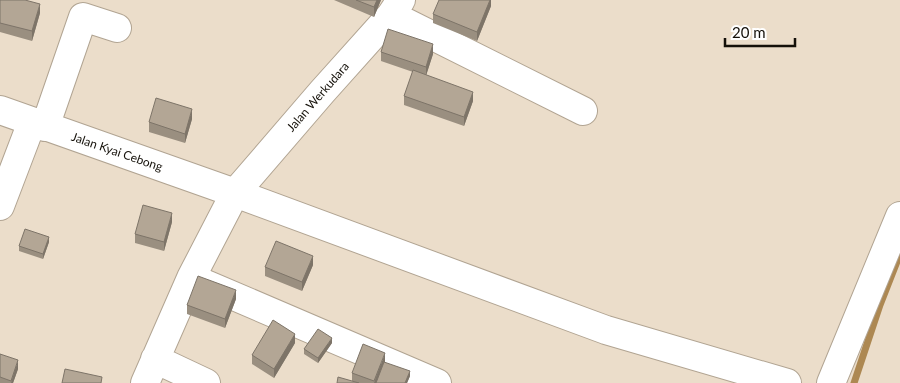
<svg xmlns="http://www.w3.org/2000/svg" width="900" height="383" font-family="Lato,sans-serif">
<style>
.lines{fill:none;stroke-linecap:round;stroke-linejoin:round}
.stream{stroke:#ad8852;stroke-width:7}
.minor-casing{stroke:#b1a492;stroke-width:30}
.minor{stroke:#fff;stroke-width:28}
.wall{fill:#9a8f80}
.shaded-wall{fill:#7d7468}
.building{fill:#b3a695;stroke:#7d7468}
.labels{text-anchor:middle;stroke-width:4.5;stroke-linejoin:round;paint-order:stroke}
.street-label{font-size:12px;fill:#141009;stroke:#fff}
</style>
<rect width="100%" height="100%" fill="#ebddca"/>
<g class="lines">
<!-- stream -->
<path class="stream" d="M854 383 880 305 900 254"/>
<!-- minor casing -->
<g class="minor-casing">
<path id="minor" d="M391 15 583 111
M0 110 235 193 606 330 787 383
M45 127 83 17 117 28
M0 206 32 122
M201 282 437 383
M155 359 206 383
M145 383 191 278 235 193 322 92 391 15 401 0
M831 383 900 216"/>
</g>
<!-- minor -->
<use href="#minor" class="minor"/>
</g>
<!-- wall -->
<path class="wall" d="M0 0 40 13 32 41 0 32Z
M334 0H381L374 17Z
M491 0V6L477 41 433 23V14Z
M381 52 433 54 426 75 473 101 464 126 404 105V96L413 72 381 61Z
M192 119 185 143 149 132V122Z
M172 222 164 251 135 243V234Z
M49 242 43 259 19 251V246Z
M313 265 302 291 265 276V267Z
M236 299 225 328 187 314V305Z
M295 343 274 378 252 364V355Z
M332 343 318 363 304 354V349Z
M0 354 18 369 13 383H0Z
M385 363 410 376 407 383H337L352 381V373Z"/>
<!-- shaded-wall -->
<path class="shaded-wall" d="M377 0H381L374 17V7Z
M490 0H491V6L477 41V32Z
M40 4V13L32 41V31Z
M433 44V54L426 76V67Z
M473 92V101L464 126V117Z
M192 109V119L185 143V134Z
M172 213V222L164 251V242Z
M49 237V242L43 259V254Z
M313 256V265L302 291V282Z
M236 290V299L225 328V319Z
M295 334V343L274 378V369Z
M332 338V343L318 363V358Z
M385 353V362L377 383H374Z
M18 360V369L13 383H11Z
M410 371V376L407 383H405Z"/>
<!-- building -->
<path class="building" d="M0 0H25L40 4 32 31 0 23Z
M356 0H377L374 7Z
M439 0H490L477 32 433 14Z
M388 29 433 44 426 67 381 52Z
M413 70 473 92 464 117 404 96Z
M156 98 192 109 185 134 149 122Z
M143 205 172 213 164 242 135 234Z
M25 229 49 237 43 254 19 246Z
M276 241 313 256 302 282 265 267Z
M198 276 236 290 225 319 187 305Z
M273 320 295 334 274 369 252 355Z
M318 329 332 338 318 358 304 349Z
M363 344 385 353 374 381 352 373Z
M0 354 18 360 11 381 0 377Z
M384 362 410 371 405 383H376Z
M65 369 102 377 101 383H62Z
M338 377 359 383H337Z"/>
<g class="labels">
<!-- street labels -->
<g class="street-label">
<text transform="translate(318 97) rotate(-49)" y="4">Jalan Werkudara</text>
<text transform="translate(117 152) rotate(19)" y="4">Jalan Kyai Cebong</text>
</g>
</g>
<!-- scale -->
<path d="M725 38v8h70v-8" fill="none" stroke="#141009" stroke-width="2.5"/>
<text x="732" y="38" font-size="15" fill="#141009" stroke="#ffffff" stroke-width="4" paint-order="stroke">20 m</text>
</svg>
